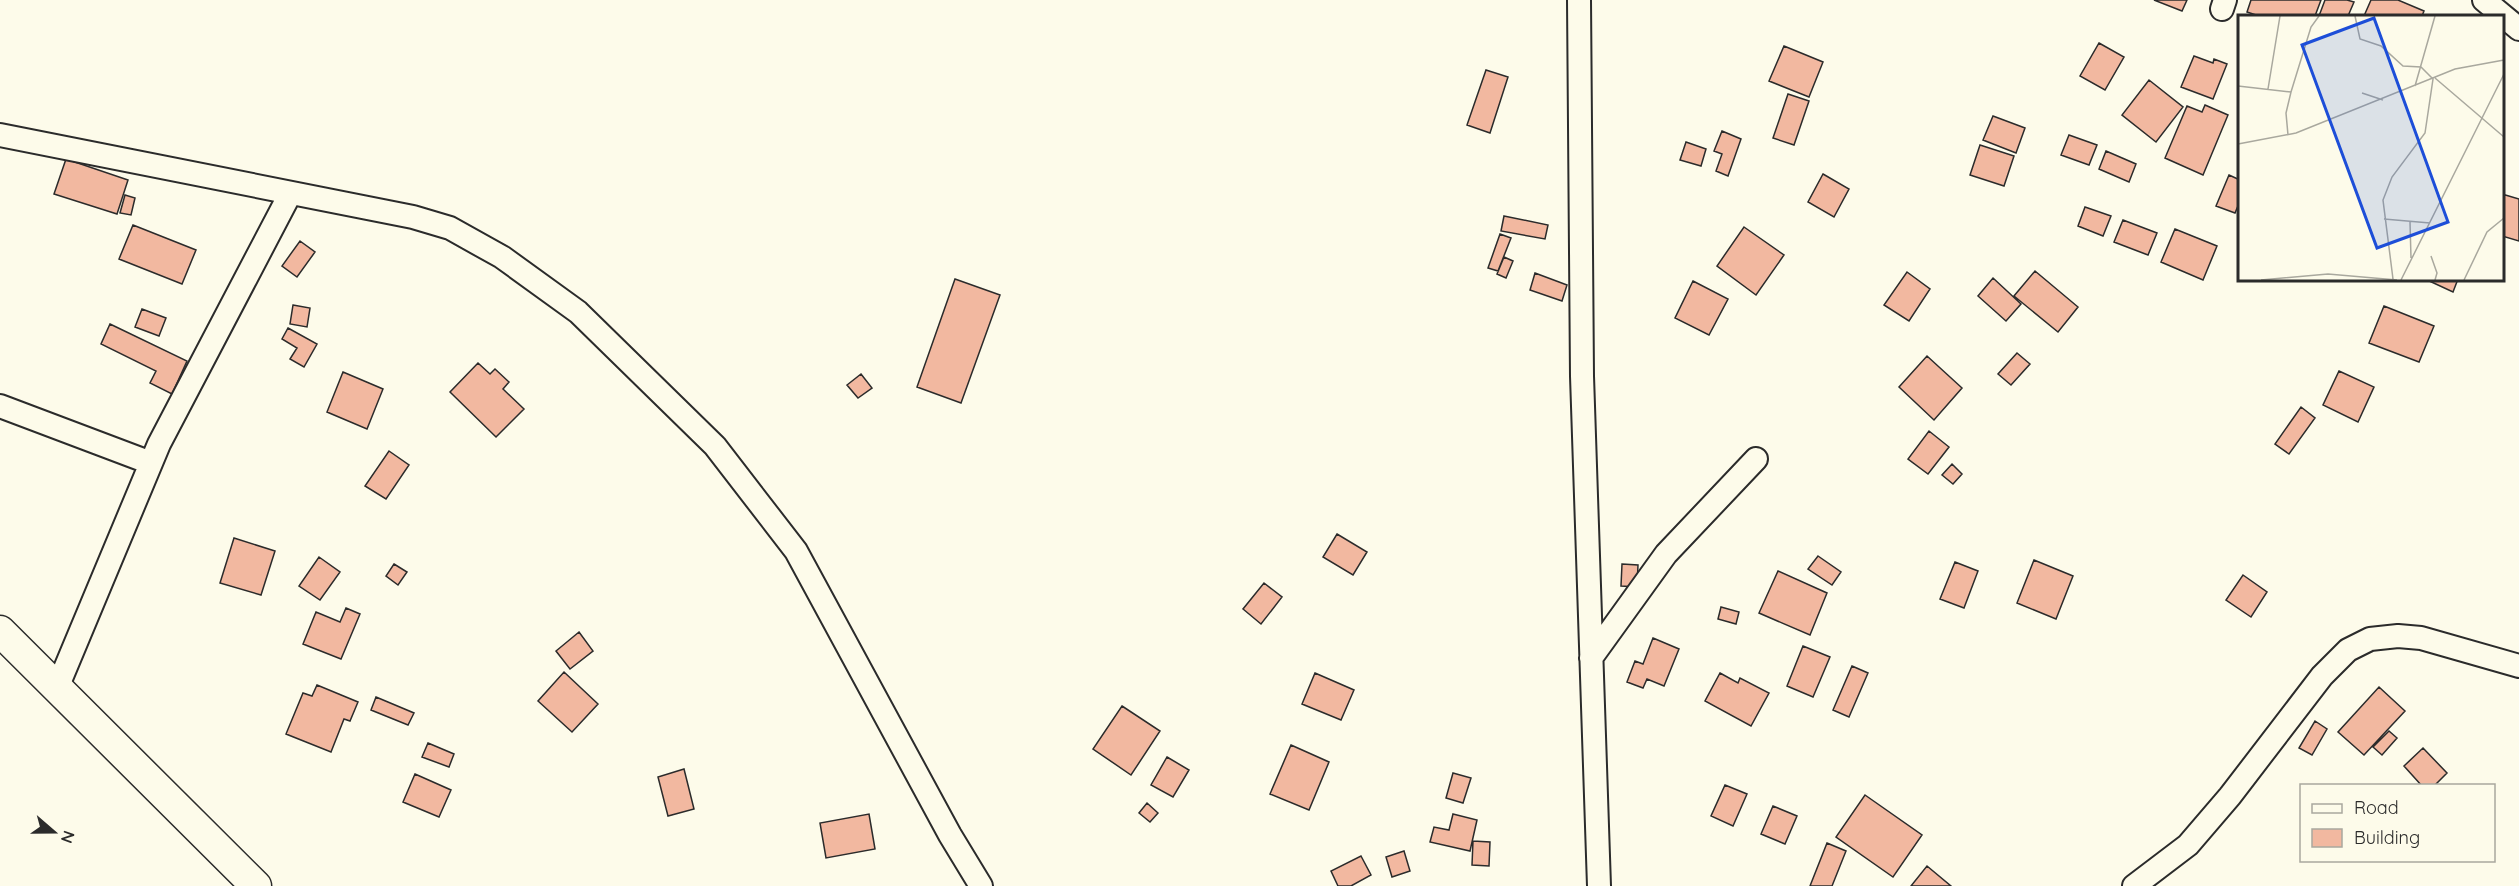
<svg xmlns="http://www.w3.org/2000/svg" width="2519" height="886" font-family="Quicksand,sans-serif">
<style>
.building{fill:#f2b8a0;stroke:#2b2b2b;stroke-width:1.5}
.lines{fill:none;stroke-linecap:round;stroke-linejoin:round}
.minor-casing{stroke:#2b2b2b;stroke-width:26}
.major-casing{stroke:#2b2b2b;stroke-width:33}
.minor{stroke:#fdfbea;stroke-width:22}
.major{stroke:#fdfbea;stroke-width:30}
.inset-road{fill:none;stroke:#a9a89e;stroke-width:1.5}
.view{fill:#1d4ed8;fill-opacity:0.15;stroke:#1d4ed8;stroke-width:3}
.inset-edge{fill:none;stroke:#2b2b2b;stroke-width:3}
</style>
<rect width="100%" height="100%" fill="#fdfbea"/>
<!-- building -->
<path class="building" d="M2154 0H2187L2182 11Z
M2251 0H2321L2315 16H2259L2247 12Z
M2325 0H2347L2354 2 2348 16H2319Z
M2371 0H2398L2424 11 2422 16H2364Z
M2099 43 2124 57 2105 90 2080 76Z
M1784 46 1823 62 1809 97 1769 81Z
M2194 56 2213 63 2214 59 2227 64 2213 99 2181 87Z
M1486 70 1508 77 1490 133 1467 125Z
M2149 80 2183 107 2156 142 2122 115Z
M1788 94 1809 101 1794 145 1773 138Z
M2205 105 2228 115 2203 175 2165 158 2187 106 2202 112Z
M1993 116 2025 128 2016 153 1983 140Z
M1722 131 1741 139 1728 176 1716 171 1722 154 1714 151Z
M2069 135 2097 145 2089 165 2061 155Z
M1686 142 1706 149 1701 166 1680 160Z
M1980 145 2014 156 2004 186 1970 175Z
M2106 151 2136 164 2129 182 2099 169Z
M66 159 128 180 117 214 54 194Z
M1823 174 1849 189 1834 217 1808 202Z
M2229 175 2240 180V201L2235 213 2216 206Z
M2502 194 2519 199V241L2502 236Z
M125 195 135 198 131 215 120 213Z
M2085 207 2111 216 2103 236 2078 226Z
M1504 216 1548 225 1545 239 1501 231Z
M2123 220 2157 233 2148 255 2114 242Z
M133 225 196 250 182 284 119 259Z
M1744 227 1784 255 1756 295 1717 266Z
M2175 229 2217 246 2203 280 2161 262Z
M1500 234 1511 238 1498 271 1488 268Z
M300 241 315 252 297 277 282 266Z
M1504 257 1513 261 1506 278 1497 274Z
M2035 271 2078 307 2058 332 2014 296Z
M1907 272 1930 289 1909 321 1884 305Z
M1535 273 1567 285 1562 301 1530 290Z
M1993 278 2021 304 2006 321 1978 296Z
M955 279 1000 295 961 403 917 387Z
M2425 279H2458L2453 292Z
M1693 281 1728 299 1709 335 1675 318Z
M293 305 310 308 307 327 290 324Z
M2384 306 2434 326 2419 362 2369 343Z
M142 309 166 318 159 336 135 327Z
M110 324 187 361 172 394 150 383 156 371 101 344Z
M288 328 317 344 304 367 290 359 297 348 282 339Z
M2017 353 2030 364 2011 385 1998 374Z
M1927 356 1962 388 1934 420 1899 387Z
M478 363 490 374 495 369 509 382 503 389 524 409 496 437 450 392Z
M2339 371 2374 387 2358 422 2323 405Z
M343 372 383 389 367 429 327 412Z
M861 374 872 388 858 398 847 385Z
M2301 407 2315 418 2289 454 2275 444Z
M1929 431 1949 447 1928 474 1908 459Z
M389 451 409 465 386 499 365 486Z
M1952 464 1962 474 1953 484 1942 475Z
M1337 534 1367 552 1353 575 1323 557Z
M234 538 275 551 261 595 220 583Z
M1818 556 1841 572 1832 585 1808 569Z
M319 557 340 572 320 600 299 586Z
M2034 560 2073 576 2056 619 2017 603Z
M1955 562 1978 571 1964 608 1940 599Z
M394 564 407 572 398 585 386 576Z
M1622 564 1638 565 1637 587 1621 586Z
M1778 571 1827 593 1810 635 1759 613Z
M2243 575 2267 592 2251 617 2226 600Z
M1264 583 1282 597 1261 624 1243 609Z
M1721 607 1739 612 1736 624 1718 619Z
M346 608 360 614 341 659 303 644 316 612 340 622Z
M579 632 593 651 570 669 556 651Z
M1653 638 1679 649 1664 686 1647 679 1643 688 1627 682 1635 661 1643 664Z
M1803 646 1830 657 1813 697 1787 686Z
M1852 666 1868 673 1849 717 1833 710Z
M564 672 598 704 572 732 538 701Z
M1315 673 1354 690 1341 720 1302 704Z
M1720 673 1738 683 1740 678 1769 693 1751 726 1705 701Z
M317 685 358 702 350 721 344 719 331 752 286 734 303 693 312 696Z
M2379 687 2405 711 2364 755 2338 732Z
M376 697 414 713 408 725 371 710Z
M1122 706 1160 731 1131 775 1093 749Z
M2315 721 2327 729 2312 755 2299 748Z
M2389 731 2397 738 2382 755 2373 747Z
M428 743 454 754 449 767 422 757Z
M1291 745 1329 762 1309 810 1270 794Z
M2423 748 2447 773 2434 786H2422L2404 766Z
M1167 757 1189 770 1173 797 1151 785Z
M684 769 694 809 668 816 658 777Z
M1453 773 1471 778 1463 803 1446 798Z
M415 774 451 790 439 817 403 802Z
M1725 785 1747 794 1733 826 1711 816Z
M1865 795 1922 835 1893 877 1836 837Z
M1147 803 1158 813 1150 822 1139 813Z
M1773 806 1797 816 1785 844 1761 834Z
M869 814 875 849 826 858 820 823Z
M1453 814 1477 820 1470 851 1430 842 1434 827 1449 830Z
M1473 841 1490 842 1489 866 1472 865Z
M1827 843 1846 851 1832 886H1810Z
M1404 851 1410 871 1392 877 1386 857Z
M1361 856 1371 875 1351 886H1338L1331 871Z
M1927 866 1951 886H1911Z"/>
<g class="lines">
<!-- minor casing -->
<g class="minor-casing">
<path id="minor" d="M1579 0 1582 376 1599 886
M2484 0 2519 29
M2222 9 2225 0
M0 135 413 217 450 228 502 257 578 312 715 446 796 551 950 835 981 886
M0 406 151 463
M1591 658 1666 554 1756 459
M57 688 159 444 290 194
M2134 886 2188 845 2230 796 2322 676 2348 650 2370 639 2398 636 2421 638 2519 666"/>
</g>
<!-- major casing -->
<g class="major-casing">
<path id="major" d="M0 631 256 886"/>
</g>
<!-- minor -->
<use href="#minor" class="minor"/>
<!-- major -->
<use href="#major" class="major"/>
</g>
<!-- overview -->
<g transform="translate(2238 15)">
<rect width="266" height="266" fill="#fdfbea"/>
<path class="inset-road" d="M117 1 122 24 143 31 165 51 183 52 195 64 187 118 154 162 145 185 155 264M197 63 266 122M0 71 53 77M177 71 197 1M30 74 42 1M124 78 145 85M50 120 48 98 53 77 73 12 81 1M0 129 58 118 217 54 266 45M146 204 192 208M172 207 173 243M193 241 199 258 197 265M23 265 90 259 159 265M163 265 266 59M226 265 249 217 266 203"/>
<path class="view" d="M136 3 210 207 139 233 64 30Z"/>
<rect width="266" height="266" class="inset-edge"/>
</g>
<!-- legend -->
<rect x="2300" y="784" width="195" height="78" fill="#fdfbea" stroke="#a9a89e" stroke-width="1.5"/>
<rect x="2312" y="804" width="30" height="9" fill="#fdfbea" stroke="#a9a89e" stroke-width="1.5"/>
<text x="2354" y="814" font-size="18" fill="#2b2b2b">Road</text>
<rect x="2312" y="829" width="30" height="18" fill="#f2b8a0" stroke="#a9a89e" stroke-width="1.5"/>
<text x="2354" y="844" font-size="18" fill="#2b2b2b">Building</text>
<!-- north arrow -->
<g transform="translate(54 832) rotate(110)" stroke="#fdfbea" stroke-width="4.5" paint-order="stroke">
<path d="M0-4.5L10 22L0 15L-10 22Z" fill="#2b2b2b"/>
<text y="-9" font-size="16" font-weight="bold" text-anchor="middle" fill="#2b2b2b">N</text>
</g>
</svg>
